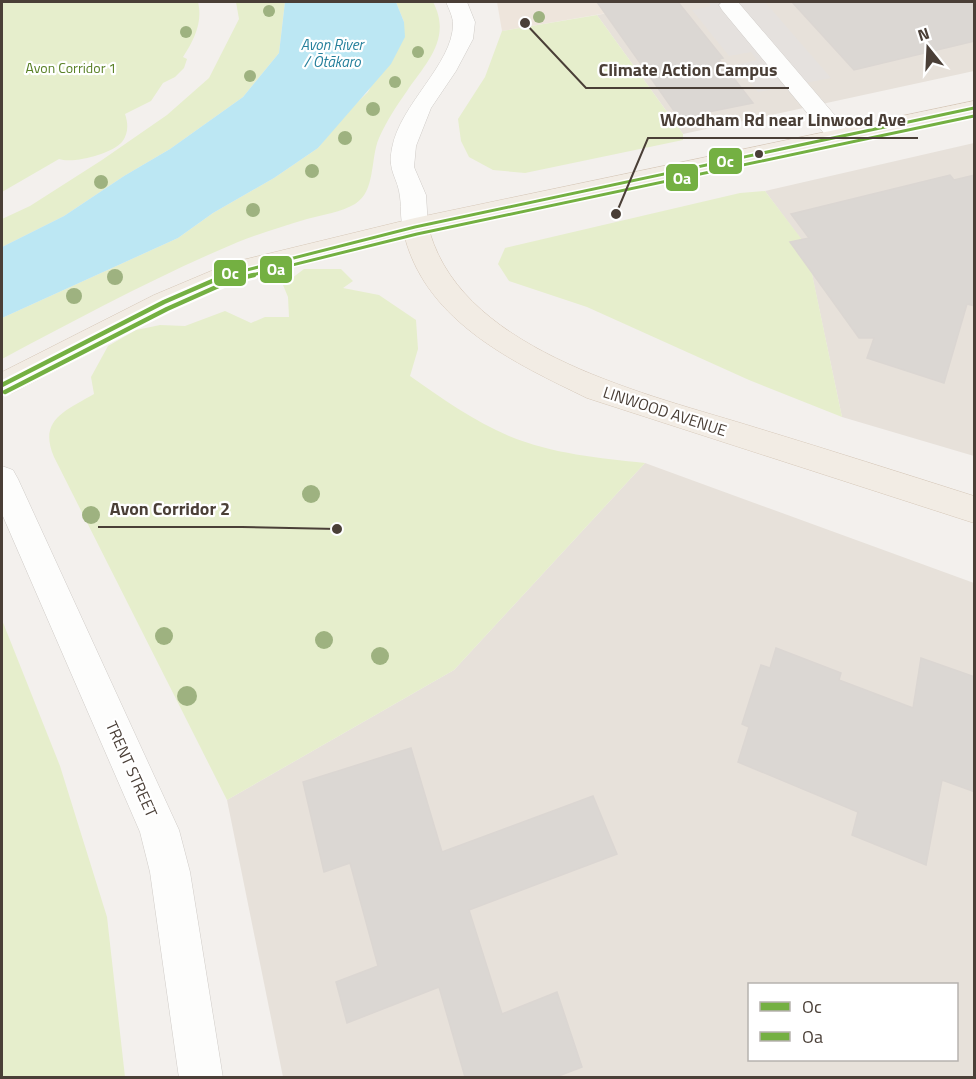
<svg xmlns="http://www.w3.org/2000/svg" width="976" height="1079" font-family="'Titillium Web',sans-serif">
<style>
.residential{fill:#e7e1da;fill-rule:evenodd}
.education{fill:#eee5dc}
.green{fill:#e6eecc}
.parking{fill:#e5e1de}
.water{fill:#bce7f3}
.building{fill:#dbd7d3;stroke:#dbd6d2;stroke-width:1.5}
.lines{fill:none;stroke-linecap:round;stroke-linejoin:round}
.minor-casing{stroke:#d0ccc8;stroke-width:1}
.major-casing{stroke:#d6c8b9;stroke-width:1}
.minor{fill:#fdfdfc;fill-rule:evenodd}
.major{fill:#f2ece4;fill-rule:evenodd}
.bus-1-far1-casing{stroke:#fff;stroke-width:6}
.bus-1-casing{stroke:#fff;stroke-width:9}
.bus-2-far1-casing{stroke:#fff;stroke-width:6}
.bus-2-casing{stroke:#fff;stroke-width:9}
.bus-1-far1{stroke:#74b042;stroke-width:3}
.bus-1{stroke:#74b042;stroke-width:4.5}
.bus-2-far1{stroke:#74b042;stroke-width:3}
.bus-2{stroke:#74b042;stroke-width:4.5}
.tree{fill:#9eb280}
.bus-dot{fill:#4a3f37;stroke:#fff;stroke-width:2}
.labels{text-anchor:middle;stroke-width:4.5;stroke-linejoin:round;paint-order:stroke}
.far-park-label{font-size:14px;fill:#598026;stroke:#fff}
.far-water-label{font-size:15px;font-style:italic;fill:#247f9b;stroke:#fff}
.street-label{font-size:16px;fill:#4a3f37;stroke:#fff}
.leader{fill:none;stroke:#4a3f37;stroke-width:2}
.callout-dot{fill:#4a3f37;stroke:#fff;stroke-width:2}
.callout-label{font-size:18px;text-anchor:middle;font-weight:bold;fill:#4a3f37;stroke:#fff;stroke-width:4.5;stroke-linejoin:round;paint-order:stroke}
.line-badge{stroke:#fff;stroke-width:2}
.badge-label{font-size:16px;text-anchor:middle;font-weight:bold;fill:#fff}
</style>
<rect width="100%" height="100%" fill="#f3f0ed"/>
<!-- residential -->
<path class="residential" d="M671 2H974V71L683 134 597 15Z
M974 143V456L842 417 806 246 765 191Z
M645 463 974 583V1077H283L227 800 454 670ZM750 984H956V1060H750Z"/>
<!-- education -->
<path class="education" d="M497 2H671L502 31Z"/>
<!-- green -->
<path class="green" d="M2 2H198C203 22 194 40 183 57L187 59 184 68 175 77 163 83 151 101 125 114C128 123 129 133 122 142 112 154 73 164 59 159L2 192Z
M236 2H285L279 53 243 97 170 149 124 176 64 216 2 247V219L30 206 102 160 167 115 209 78 239 19Z
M396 2H433C452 38 427 62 407 91 397 105 386 122 379 138 370 159 376 191 355 204 341 212 323 215 307 219 284 226 261 233 238 242 157 276 79 318 2 359V318L178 238 213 213 274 178 318 148 343 116 368 92 404 22Z
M597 15 683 134V140L525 173 493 170 469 157 461 141 458 119 485 77 502 31Z
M765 191 806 245 842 417 749 380 587 307 509 281 498 264 505 248 740 193Z
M304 269H341L353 281 343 288 379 295 416 320 418 349 410 376C441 398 474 421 509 436 552 454 600 458 645 463L454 670 227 800 54 457C38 420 65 411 94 394L91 377 108 346 136 330 160 325 185 326 225 311 251 323 265 317H289L288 297 283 285Z
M2 620 60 766 107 917 125 1077H2Z"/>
<!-- parking -->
<path class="parking" d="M708 2H765L831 78 758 92 736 65 757 60 751 52 729 56 692 10 711 6Z"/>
<!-- water -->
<path class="water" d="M285 2H396L404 22 405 37 391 64 318 148 274 178 213 213 178 238 2 318V247L64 216 124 176 170 149 243 97 279 53Z"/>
<!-- building -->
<path class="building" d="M597 2H678L723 58 719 59 753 103 679 118Z
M792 2H975V41L854 70Z
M950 175 954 180 975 175V306L967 304 944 383 867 358 874 338H859L790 242 809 238 791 214Z
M776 648 841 673 839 680 913 708 921 658 975 677V792L942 780 926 865 852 835 858 812 738 762 749 727 742 724 761 665 770 668Z
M411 748 442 852 593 796 617 854 469 910 502 1014 557 992 582 1067 556 1077H465L439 987 347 1023 336 982 378 966 350 863 324 872 303 782Z"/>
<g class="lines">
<!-- minor casing -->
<g class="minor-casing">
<path id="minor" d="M446 2H467L475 22 473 39 456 71 431 108 416 146 414 167 426 195 428 227 424 233 415 236 406 233C399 222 402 210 400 197 398 177 387 172 392 148 400 104 453 64 453 24 453 17 449 9 446 2Z
M722 2H738L850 133 853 138 850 143 841 146 832 143 722 10 719 5Z
M2 466 13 470 18 479 179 830 190 872 223 1078H179L150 872 140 832 2 514Z"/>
</g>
<!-- major casing -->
<g class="major-casing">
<path id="major" d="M974 101V115L430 233C466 354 651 395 757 428 829 450 902 473 974 496V523L587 398C515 363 428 323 405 238L239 280 174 309 12 393 2 396V372L154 295 230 263 415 218Z"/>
</g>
<!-- minor -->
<use href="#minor" class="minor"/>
<!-- major -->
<use href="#major" class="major"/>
<!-- bus-1-far1 casing -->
<g class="bus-1-far1-casing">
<path id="bus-1-far1" d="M223 276 415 227 974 108"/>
</g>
<!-- bus-1 casing -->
<g class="bus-1-casing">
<path id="bus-1" d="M2 385 164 302 226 275"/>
</g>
<!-- bus-2-far1 casing -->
<g class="bus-2-far1-casing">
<path id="bus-2-far1" d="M248 276 417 234 974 116"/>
</g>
<!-- bus-2 casing -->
<g class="bus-2-casing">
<path id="bus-2" d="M5 392 167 309 232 280 254 275"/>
</g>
<!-- bus-1-far1 -->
<use href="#bus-1-far1" class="bus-1-far1"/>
<!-- bus-1 -->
<use href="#bus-1" class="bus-1"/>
<!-- bus-2-far1 -->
<use href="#bus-2-far1" class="bus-2-far1"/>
<!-- bus-2 -->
<use href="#bus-2" class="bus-2"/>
</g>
<!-- trees -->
<g class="tree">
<circle cx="269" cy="11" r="6"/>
<circle cx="539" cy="17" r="6"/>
<circle cx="186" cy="32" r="6"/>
<circle cx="418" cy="52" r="6"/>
<circle cx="250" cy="76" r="6"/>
<circle cx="395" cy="82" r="6"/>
<circle cx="373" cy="109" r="7"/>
<circle cx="345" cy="138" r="7"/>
<circle cx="312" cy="171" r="7"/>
<circle cx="101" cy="182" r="7"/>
<circle cx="253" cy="210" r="7"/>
<circle cx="115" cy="277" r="8"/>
<circle cx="74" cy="296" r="8"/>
<circle cx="311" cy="494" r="9"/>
<circle cx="91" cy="515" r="9"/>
<circle cx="164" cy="636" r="9"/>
<circle cx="324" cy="640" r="9"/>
<circle cx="380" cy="656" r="9"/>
<circle cx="187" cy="696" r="10"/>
</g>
<!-- markers -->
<circle class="bus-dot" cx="759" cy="154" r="5"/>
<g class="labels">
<!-- far-park labels -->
<g class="far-park-label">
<text x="71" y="73">Avon Corridor 1</text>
</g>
<!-- far-water labels -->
<g class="far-water-label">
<text x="332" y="50">Avon River<tspan x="332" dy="17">/ Ōtākaro</tspan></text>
</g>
<!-- street labels -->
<g class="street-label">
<text transform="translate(665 411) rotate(18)" y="6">LINWOOD AVENUE</text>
<text transform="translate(132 769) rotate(66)" y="6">TRENT STREET</text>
</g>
</g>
<!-- callouts -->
<path class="leader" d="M525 23L586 88H789M616 214L648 138H918M337 529L242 527H98"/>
<g class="callout-dot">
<circle cx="525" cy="23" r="6"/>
<circle cx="616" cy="214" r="6"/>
<circle cx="337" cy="529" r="6"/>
</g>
<g class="callout-label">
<text x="688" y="76">Climate Action Campus</text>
<text x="783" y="126">Woodham Rd near Linwood Ave</text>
<text x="170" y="515">Avon Corridor 2</text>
</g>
<g class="line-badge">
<rect x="708" y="147" width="35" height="28" rx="6" fill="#74b042"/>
<rect x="665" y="163" width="34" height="29" rx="6" fill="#74b042"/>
<rect x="259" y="255" width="34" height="29" rx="6" fill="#74b042"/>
<rect x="213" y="259" width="34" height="28" rx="6" fill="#74b042"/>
</g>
<g class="badge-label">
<text x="725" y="167">Oc</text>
<text x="682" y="184">Oa</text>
<text x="276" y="275">Oa</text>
<text x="230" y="279">Oc</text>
</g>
<!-- border -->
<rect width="976" height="1079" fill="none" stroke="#4a3f37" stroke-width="6"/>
<!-- legend -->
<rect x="748" y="983" width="210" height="78" fill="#ffffff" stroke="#b7b2af" stroke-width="1.5"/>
<rect x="760" y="1002" width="30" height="9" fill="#74b042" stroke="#b7b2af" stroke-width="1.5"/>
<text x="802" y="1013" font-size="18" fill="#4a3f37">Oc</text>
<rect x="760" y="1032" width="30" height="9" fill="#74b042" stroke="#b7b2af" stroke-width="1.5"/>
<text x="802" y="1043" font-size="18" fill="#4a3f37">Oa</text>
<!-- north arrow -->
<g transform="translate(928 48) rotate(342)" stroke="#ffffff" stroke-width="4.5" paint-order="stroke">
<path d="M0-4.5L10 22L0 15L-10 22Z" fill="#4a3f37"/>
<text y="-9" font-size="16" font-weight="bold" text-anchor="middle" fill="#4a3f37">N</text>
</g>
</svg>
